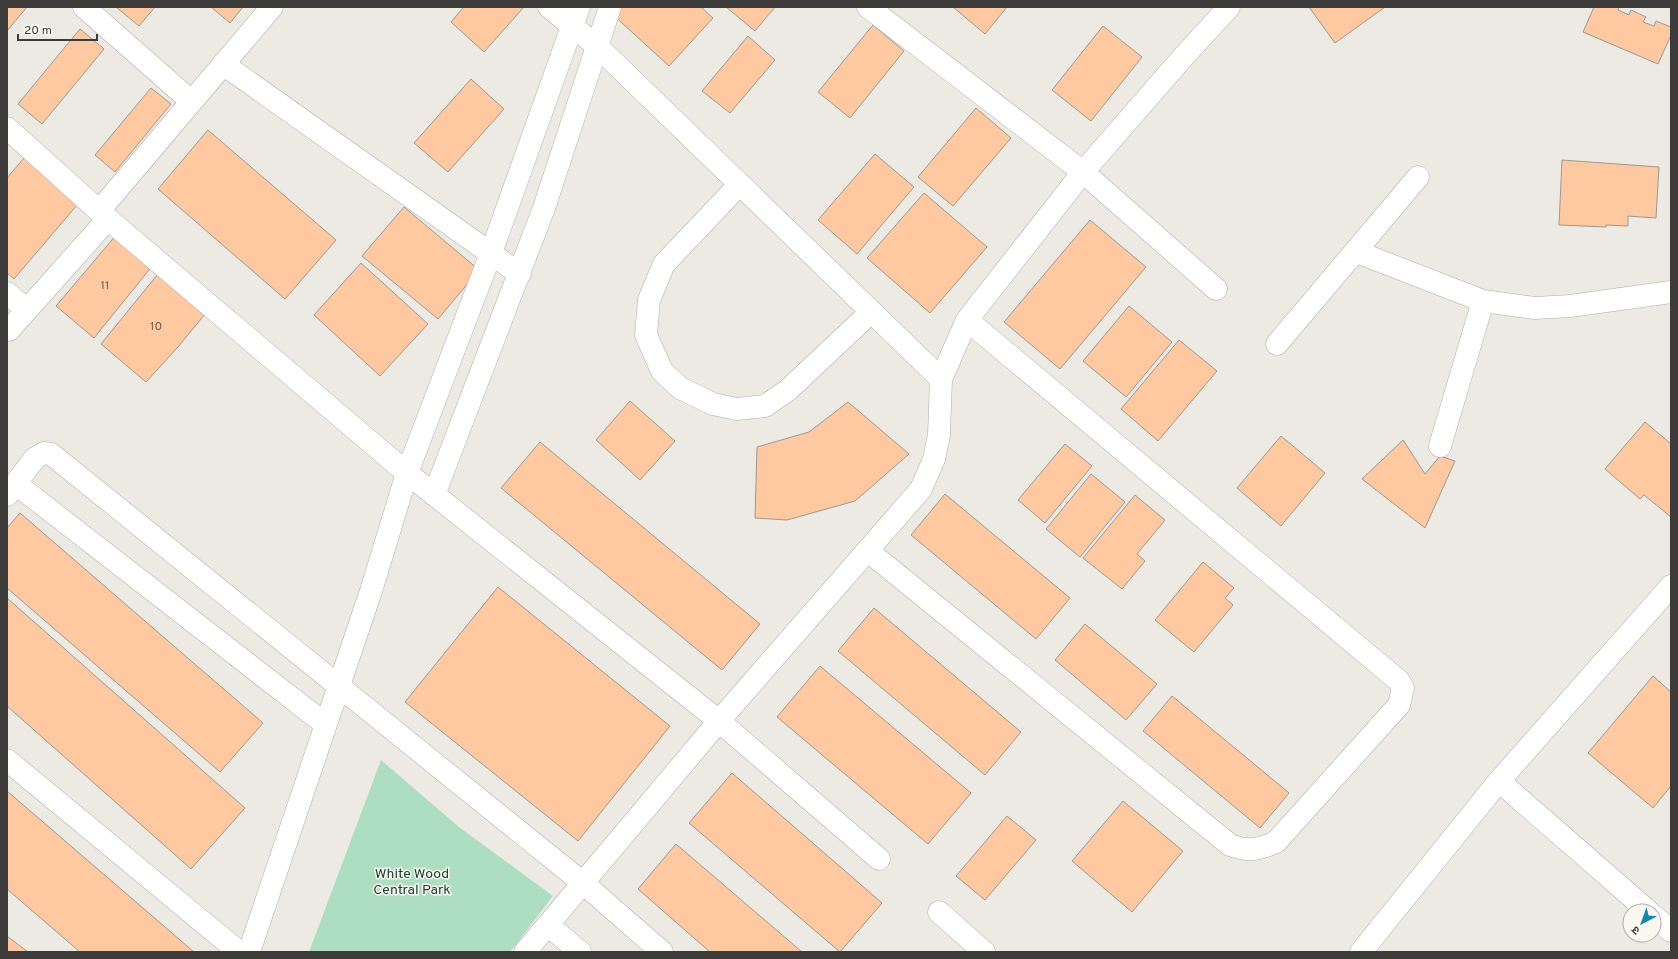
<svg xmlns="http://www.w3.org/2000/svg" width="1678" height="959" font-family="Overpass,'Noto Sans Devanagari',sans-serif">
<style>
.green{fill:#aedec2}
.building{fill:#fec8a1;stroke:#9e9894}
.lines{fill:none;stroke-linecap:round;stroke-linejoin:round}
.minor-casing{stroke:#aeaca6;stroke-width:23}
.minor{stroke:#fff;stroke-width:22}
.labels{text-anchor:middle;stroke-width:3;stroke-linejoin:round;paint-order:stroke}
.number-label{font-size:12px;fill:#6c5e53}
.park-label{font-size:14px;fill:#12442d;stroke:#faf7f1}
</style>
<rect width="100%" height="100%" fill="#edeae3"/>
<!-- green -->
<path class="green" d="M381 760 459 827 553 896 510 952H309Z"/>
<!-- building -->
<path class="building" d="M7 7H27L7 31Z
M116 7H155L139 26Z
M211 7H243L230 23Z
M464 7H524L484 52 451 22Z
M614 7H701L713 18 669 66 610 12Z
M726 7H775L755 31Z
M953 7H1007L985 34Z
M1309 7H1385L1335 43Z
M1594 7H1619L1618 10 1629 15 1631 10 1646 17 1643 22 1654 26 1656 21 1671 27V35L1658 64 1583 32Z
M873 25 904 51 850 118 818 92Z
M1103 26 1142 57 1091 121 1052 90Z
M80 29 104 49 42 124 18 104Z
M748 36 775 60 730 113 702 91Z
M471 79 504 109 448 172 414 143Z
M151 88 171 104 115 172 95 155Z
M976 108 1011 138 953 206 918 177Z
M208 130 336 240 285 299 158 189Z
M875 154 914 187 857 254 818 220Z
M24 158 78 204 14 279 7 273V178Z
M1562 160 1659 167 1656 218 1628 216V226L1606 225V227L1559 225Z
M924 193 987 247 930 313 867 258Z
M404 207 479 270 438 319 362 256Z
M1090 220 1146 267 1060 369 1004 322Z
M117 234 153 265 94 338 56 306Z
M361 263 428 324 380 376 314 315Z
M162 269 210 308 178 347 146 382 101 344Z
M1129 306 1172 342 1126 397 1083 361Z
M1179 340 1217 371 1158 441 1121 409Z
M630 401 675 441 640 480 596 440Z
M848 402 909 454 855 501 787 520 755 518 757 447 809 432Z
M1645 422 1671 444V517L1644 495 1640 499 1605 469Z
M1281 436 1325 473 1281 526 1237 488Z
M1403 440 1425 474 1440 456 1455 461 1425 528 1362 479Z
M540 442 760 624 722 670 501 488Z
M1065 444 1092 466 1045 523 1018 500Z
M1091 474 1125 502 1080 557 1046 529Z
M945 494 1070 598 1036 639 911 535Z
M1135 495 1165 520 1137 554 1145 561 1122 589 1083 558Z
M20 513 263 723 220 772 7 588V528Z
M1203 562 1234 588 1225 598 1233 605 1194 652 1155 620Z
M498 587 670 726 578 841 405 702Z
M7 598 245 808 191 869 7 706Z
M874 608 1021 732 985 775 838 651Z
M1085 624 1157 684 1126 720 1055 660Z
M820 666 971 793 928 844 777 717Z
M1653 676 1671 692V786L1653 808 1588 753Z
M1172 696 1289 793 1260 828 1143 731Z
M732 773 882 903 840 952 689 823Z
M7 791 194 952H80L7 889Z
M1123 801 1183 851 1132 912 1072 861Z
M1007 816 1036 840 985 900 956 876Z
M676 844 802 952H710L638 889Z
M7 936 28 952H7Z"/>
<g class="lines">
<!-- minor casing -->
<g class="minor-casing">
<path id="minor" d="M84 7 191 101
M549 7 598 47 941 379
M868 7 1083 172 1216 289
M223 64 520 274
M7 128 108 219 407 473 719 721 879 859
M740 184 664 264 649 300 646 335 662 371 680 388 713 404 737 409 765 406 788 390 871 312
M99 211 272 7
M1357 252 1483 301 1535 308 1570 306 1671 292
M7 293 27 310
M9 330 108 219
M1277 344 1418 177
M1440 446 1483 301
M16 484 325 724
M7 495 35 458 44 453 51 454 583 883 662 952
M434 495 544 208 610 7
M868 551 1230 845C1249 852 1258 850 1276 842L1399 705 1403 688 1399 681 967 320
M7 760 239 952
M1499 781 1648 911
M939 912 984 952
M1654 916 1671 931
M548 925 580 952
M249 952 371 591 407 473 491 253 579 7
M525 952 719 721 921 489 934 459 939 435 941 379 967 320 1083 172 1184 56 1229 7
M1361 952 1499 781 1671 586"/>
</g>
<!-- minor -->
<use href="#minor" class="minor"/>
</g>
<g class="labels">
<!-- number labels -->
<g class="number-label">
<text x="105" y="289">11</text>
<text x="156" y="330">10</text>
</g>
<!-- park labels -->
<g class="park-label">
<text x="412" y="878">White Wood<tspan x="412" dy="16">Central Park</tspan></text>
</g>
</g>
<!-- border -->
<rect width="1678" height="959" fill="none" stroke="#3c3b39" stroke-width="16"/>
<!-- north arrow -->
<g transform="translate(1642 923) rotate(221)"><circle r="19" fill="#faf7f1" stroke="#aeaca7"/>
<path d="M0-3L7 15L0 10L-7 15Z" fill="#1387ac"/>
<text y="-6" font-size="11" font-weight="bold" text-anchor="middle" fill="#3c3b39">उ</text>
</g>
<!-- scale -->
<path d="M18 34v6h79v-6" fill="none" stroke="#3c3b39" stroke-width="2"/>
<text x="24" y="34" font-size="12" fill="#3c3b39" stroke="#faf7f1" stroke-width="3" paint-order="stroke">20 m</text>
</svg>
